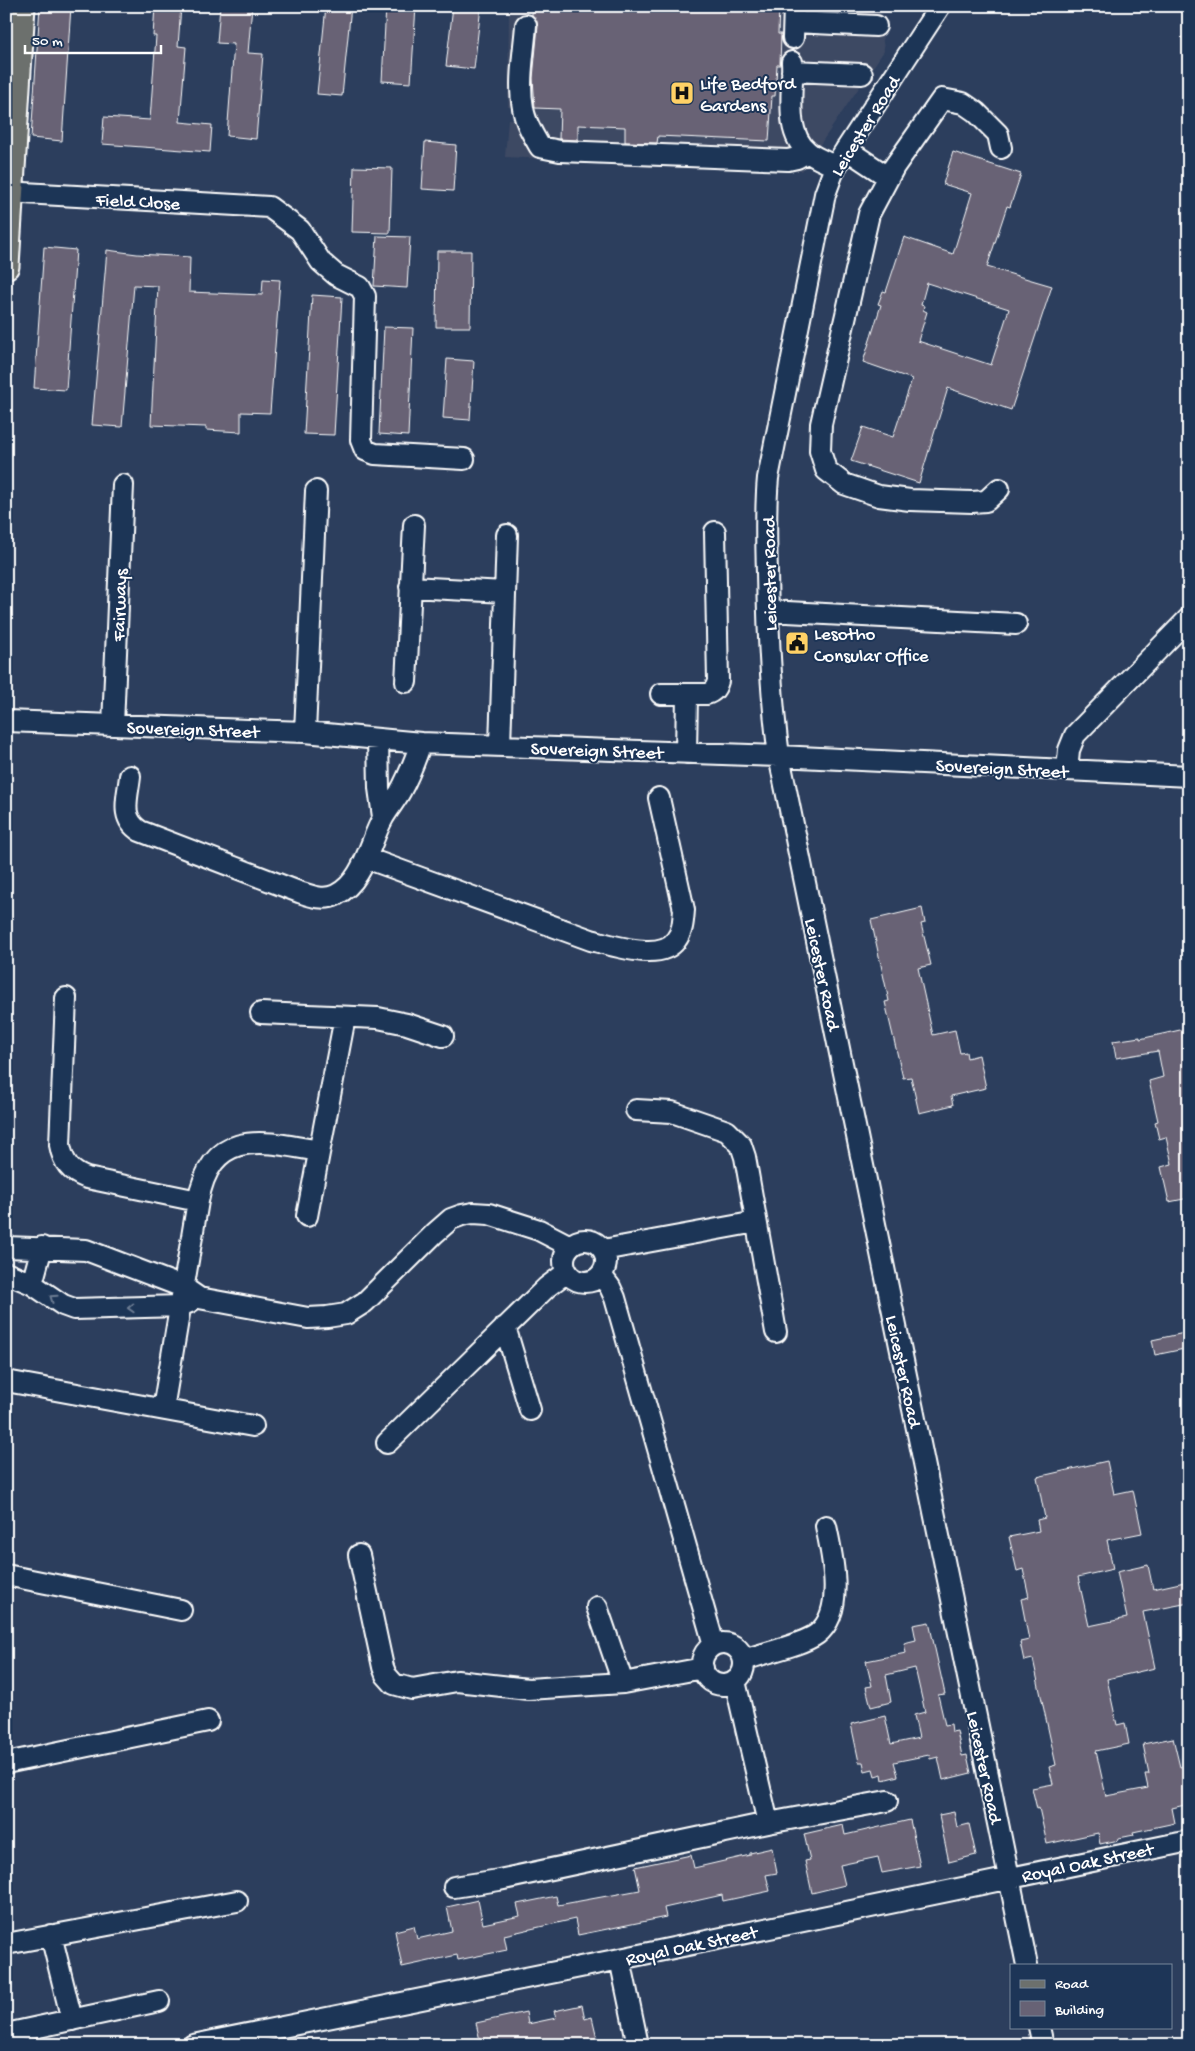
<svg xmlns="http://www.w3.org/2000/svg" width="1195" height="2051" font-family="'Gochi Hand',sans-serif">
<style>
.built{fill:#3e4964}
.building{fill:#676275;stroke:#fff;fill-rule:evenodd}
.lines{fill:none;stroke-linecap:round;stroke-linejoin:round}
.minor-casing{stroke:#fff;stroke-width:24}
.major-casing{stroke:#fff;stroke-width:29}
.minor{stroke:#1d3557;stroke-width:20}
.major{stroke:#6c706d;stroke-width:25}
.oneway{stroke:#6c7c92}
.labels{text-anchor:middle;stroke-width:4;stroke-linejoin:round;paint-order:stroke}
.poi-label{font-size:19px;fill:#fff;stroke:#1d3557;text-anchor:start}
.street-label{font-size:19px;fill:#fff;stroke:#1d3557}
</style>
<rect width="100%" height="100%" fill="#2c3e5d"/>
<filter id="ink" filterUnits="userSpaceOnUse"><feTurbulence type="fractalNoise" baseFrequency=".02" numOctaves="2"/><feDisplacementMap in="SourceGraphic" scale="10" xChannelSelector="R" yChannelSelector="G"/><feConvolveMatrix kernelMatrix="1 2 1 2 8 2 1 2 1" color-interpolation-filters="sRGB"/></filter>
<g filter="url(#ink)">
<!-- built -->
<path class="built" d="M509 6H879L884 51 802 171 505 157 508 119H516V107H508Z"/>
<!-- building -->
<path class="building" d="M40 6H71L62 141 31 138Z
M155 6H181L178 46 186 47 180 122 212 125 210 152 102 144 104 117 150 120 156 36H153Z
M220 6H252L248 53 263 54 256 139 227 136 234 44 217 43Z
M326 6H351L342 96 317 94Z
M386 6H416L411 83 382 81Z
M453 6H481L474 69 446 66Z
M532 6 646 8V6H779L778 34H781L780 65H777L775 96H772L769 141 658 136 657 143 625 142V127L578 125V140L559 139 560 109 535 108 533 78 538 26 536 20 532 15Z
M425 142 456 145 453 191 422 189Z
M953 152 1021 174 1010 207 1007 206 987 267 1052 286 1011 410 948 388 919 483 851 461 863 427 893 437 912 379 863 362 881 305 878 304 883 291 886 292 904 237 953 254 972 193 943 184ZM927 283 1009 309 991 365 918 341 927 312 923 310 924 306 921 305Z
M354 167 392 168 390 233 352 232Z
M377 236 410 237 407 288 374 286Z
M44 247 76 250 66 390 34 388Z
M107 250 137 254 190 257 189 292 262 295 263 279 280 280 270 413 241 412V432L206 430V427L151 425 158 286 134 285 122 427 92 425Z
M437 251H471L470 327H436Z
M312 295 342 297 334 435 304 434Z
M384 327 413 328 408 436 379 434Z
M447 359 474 361 470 420 443 418Z
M922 908 925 923 921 924 931 965 918 968 933 1035 955 1030 960 1053 966 1052 967 1058 979 1055 986 1088 951 1096 953 1105 919 1113 911 1077 903 1078 885 1002 889 1001 871 920Z
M1189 1028V1198L1169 1202 1161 1167 1172 1164 1166 1137 1159 1139 1155 1122 1158 1121 1149 1081 1163 1077 1158 1051 1116 1058 1113 1041 1140 1037V1039Z
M1189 1332V1348L1155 1355 1152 1340Z
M1107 1461 1114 1494 1133 1490 1142 1533 1107 1540 1113 1569 1078 1577 1089 1626 1127 1618 1117 1572 1148 1565 1153 1589 1189 1581V1603L1143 1612 1155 1668 1107 1679 1117 1725 1125 1723 1129 1744 1096 1751 1106 1796 1148 1788 1145 1774H1149L1143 1744 1173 1738 1180 1767 1189 1765V1804L1172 1808 1175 1823 1133 1832 1134 1835 1119 1838V1840L1100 1844 1098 1833 1047 1844 1039 1808 1037 1809 1032 1788 1053 1784 1049 1767 1056 1765 1033 1659 1024 1661 1020 1642 1029 1640 1021 1599 1029 1597 1023 1569 1017 1571 1009 1537 1039 1531 1037 1520 1045 1518 1037 1477Z
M929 1622 945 1694 938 1695 945 1725 951 1724 952 1732 957 1731 962 1756 967 1755 971 1773 943 1780 938 1757 930 1759 929 1755 894 1762 898 1776 883 1780 882 1774 875 1776 873 1769 865 1771 863 1762H859L851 1724 885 1716 891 1744 919 1738 914 1715 925 1712 915 1668 886 1675 891 1702 871 1707 866 1687 872 1686 866 1661 906 1653 904 1643 916 1640 913 1625Z
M954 1812 957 1827 969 1824 976 1855 949 1862 939 1815Z
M910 1820 920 1866 882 1873 878 1857 840 1865 845 1885 812 1893 805 1861 810 1860 804 1834 843 1825 845 1835Z
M772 1848 777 1873 766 1875 770 1891 723 1901 722 1895 664 1908 666 1917 578 1935 575 1919 504 1935 507 1950 458 1960 457 1955 402 1967 395 1931 414 1926 417 1939 452 1931 447 1907 478 1900 483 1924 520 1916 517 1904 556 1896 558 1905 640 1890 635 1867 691 1855 694 1868 750 1855V1853Z
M582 2005 585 2019 592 2017 597 2038 565 2045H481L476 2023 526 2012 528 2024 556 2018 554 2011Z"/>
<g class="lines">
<!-- minor casing -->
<g class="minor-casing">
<path id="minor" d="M940 6 841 157 832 175 825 194 768 478C765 509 766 541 767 573 768 634 771 696 779 756L1027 1965
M794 22 876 26
M526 25C524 52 518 82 523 108 525 122 533 135 540 147L560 151 788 160 797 158 808 152
M793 38 794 6
M792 62C794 91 783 131 808 152 815 158 827 162 836 167
M792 71 862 74
M846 149 888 177
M6 192 269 207 300 230 321 262 336 275 360 287 365 296 361 440 365 450 375 454 464 459
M999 489 986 501 972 502 910 500 879 496 844 484 826 470 820 451 821 424 869 214 894 167 942 99 963 103 976 112 998 134 1001 148
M410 587 505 592
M768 611 1016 624
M406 682 414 525
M661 694H706C714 692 716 688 718 681L715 532
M6 721 305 732 421 743 779 756 1189 776
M113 725 123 485
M305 732 316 491
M378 739 379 788 383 817
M500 745 507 535
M686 753 687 694
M1067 770 1069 750 1075 735 1189 618
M130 776C128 797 119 818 140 831L299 892C311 896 324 901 336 895 364 881 369 843 383 818 388 809 395 801 400 792 409 776 415 760 421 743
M366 858 591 940C612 945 661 962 676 940 683 931 683 921 684 910L659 798
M66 998 60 1145C63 1162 70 1172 87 1178L198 1201
M261 1013 378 1018 407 1024 443 1036
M636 1110 672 1112 727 1131 741 1145 745 1157 776 1332
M307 1216 345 1017
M564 1261a21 21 0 1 1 42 0a21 21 0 1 1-42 0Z
M6 1247 86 1250 183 1287 199 1298 308 1318 327 1317 346 1314 365 1302 435 1233 451 1219 462 1215 473 1213 489 1214 539 1230 570 1246
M603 1250 756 1222
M6 1273 32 1284 63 1305 74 1309 180 1306 190 1302
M601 1275 610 1287 615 1298 714 1645
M32 1284 42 1247
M505 1327 530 1410
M6 1381 253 1426
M163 1409 198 1201C212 1127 262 1141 319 1151
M387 1443 547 1287 567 1272
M359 1555 383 1667 386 1675 394 1684 412 1689 457 1681 528 1689 623 1683 703 1668
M6 1575 181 1610
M597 1607 623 1683
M702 1664a21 21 0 1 1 42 0a21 21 0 1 1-42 0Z
M744 1660C763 1653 802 1645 817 1634 846 1612 832 1555 826 1526
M735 1681 768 1823
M6 1763 208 1721
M454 1887 499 1880 768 1823 887 1801
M51 1935 72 2020
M6 1944 237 1901
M620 1959 638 2045
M1039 2027 1043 2045
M6 2034 159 2001
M193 2045 620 1959 1189 1841"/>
</g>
<!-- major casing -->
<g class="major-casing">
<path id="major" d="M6 266 22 6"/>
</g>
<!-- minor -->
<use href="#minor" class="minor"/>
<!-- major -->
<use href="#major" class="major"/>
</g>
<!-- one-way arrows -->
<defs><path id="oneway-chevron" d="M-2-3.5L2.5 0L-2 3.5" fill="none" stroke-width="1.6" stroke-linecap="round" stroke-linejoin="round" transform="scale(1.25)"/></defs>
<g class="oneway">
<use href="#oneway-chevron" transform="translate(53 1298) rotate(-145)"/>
<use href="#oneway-chevron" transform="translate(131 1308) rotate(178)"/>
</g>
</g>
<!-- icons -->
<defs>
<g id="hospital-square" transform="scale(1.25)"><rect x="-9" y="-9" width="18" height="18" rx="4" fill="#ffd166" stroke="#1d3557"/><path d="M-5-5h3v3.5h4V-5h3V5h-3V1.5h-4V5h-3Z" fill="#111"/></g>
<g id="civic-square" transform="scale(1.25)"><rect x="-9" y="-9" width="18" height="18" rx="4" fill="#ffd166" stroke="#1d3557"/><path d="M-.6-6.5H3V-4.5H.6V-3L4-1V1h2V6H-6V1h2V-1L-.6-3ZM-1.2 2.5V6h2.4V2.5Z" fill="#111"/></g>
</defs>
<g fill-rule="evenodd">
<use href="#hospital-square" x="682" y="93"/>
<use href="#civic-square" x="797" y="643"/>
</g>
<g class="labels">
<!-- poi labels -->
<g class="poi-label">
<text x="700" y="89">Life Bedford<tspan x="700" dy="22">Gardens</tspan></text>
<text x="814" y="639">Lesotho<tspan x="814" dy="22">Consular Office</tspan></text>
</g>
<!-- street labels -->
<g class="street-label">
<text transform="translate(864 125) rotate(-58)" y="7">Leicester Road</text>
<text transform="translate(138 200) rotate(3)" y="7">Field Close</text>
<text transform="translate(768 574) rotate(-91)" y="7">Leicester Road</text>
<text transform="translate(118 605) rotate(-88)" y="7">Fairways</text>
<text transform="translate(193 728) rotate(2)" y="7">Sovereign Street</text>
<text transform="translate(597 749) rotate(2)" y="7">Sovereign Street</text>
<text transform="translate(1002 767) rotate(3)" y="7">Sovereign Street</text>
<text transform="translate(824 974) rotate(78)" y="7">Leicester Road</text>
<text transform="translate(905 1371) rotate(78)" y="7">Leicester Road</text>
<text transform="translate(986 1767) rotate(78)" y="7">Leicester Road</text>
<text transform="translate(1087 1861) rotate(-12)" y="7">Royal Oak Street</text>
<text transform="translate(691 1944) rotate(-12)" y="7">Royal Oak Street</text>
</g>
</g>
<!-- margin -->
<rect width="1195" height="2051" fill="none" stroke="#1d3557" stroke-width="25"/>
<rect x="12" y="12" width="1170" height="2026" fill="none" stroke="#fff" stroke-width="2" filter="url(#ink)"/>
<!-- legend -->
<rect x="1010" y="1964" width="162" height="65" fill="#1d3557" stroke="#77869a"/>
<rect x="1020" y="1980" width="25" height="8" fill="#6c706d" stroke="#77869a"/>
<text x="1055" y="1988" font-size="15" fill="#ffffff">Road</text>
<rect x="1020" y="2001" width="25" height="15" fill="#676275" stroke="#77869a"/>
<text x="1055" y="2014" font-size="15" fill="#ffffff">Building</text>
<!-- scale -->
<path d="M25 45v8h136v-8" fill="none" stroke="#ffffff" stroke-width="2.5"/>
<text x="32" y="45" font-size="15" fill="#ffffff" stroke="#1d3557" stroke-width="4" paint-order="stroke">50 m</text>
</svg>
